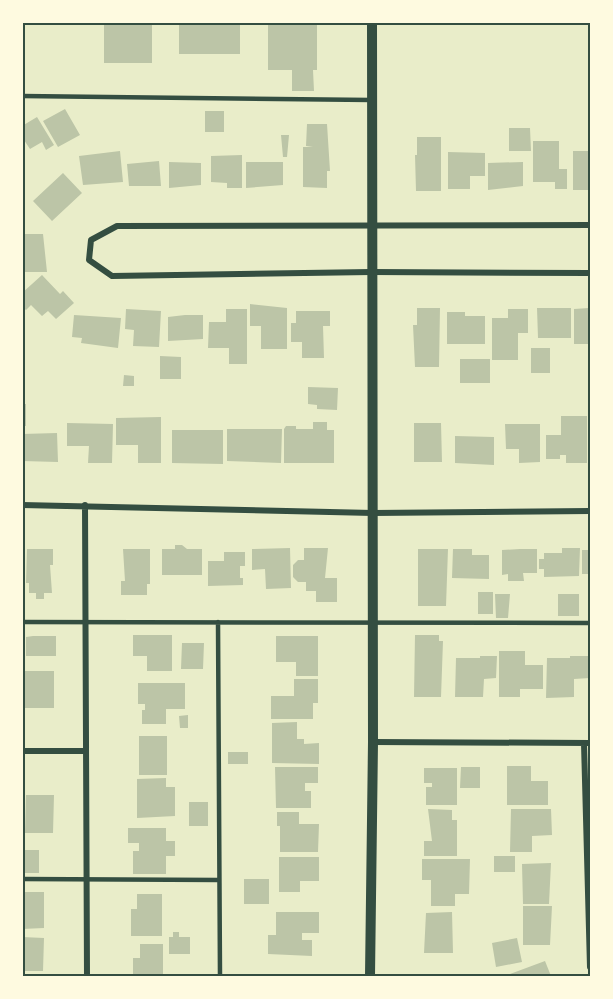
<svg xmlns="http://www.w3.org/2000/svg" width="613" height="999" font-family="Mulish,sans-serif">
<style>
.building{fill:#bcc5a7}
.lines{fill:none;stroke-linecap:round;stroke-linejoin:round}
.service{stroke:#344e41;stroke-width:4.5}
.minor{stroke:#344e41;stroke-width:6}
.tertiary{stroke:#344e41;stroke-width:10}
.neatline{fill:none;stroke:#344e41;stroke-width:2}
</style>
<rect width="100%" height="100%" fill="#e9edc9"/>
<!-- building -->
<path class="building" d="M104 22H152V63H104Z
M179 22H240V54H179Z
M268 22H317V70H313L314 91H292V70H268Z
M65 109 80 135 58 147 43 121Z
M205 111H224V132H205Z
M37 117 54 145 46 150 42 142 30 149 22 137V126Z
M307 124H327L330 171H327V188L303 187V147H313L306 146Z
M509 128H530L531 151H509Z
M281 135H289L287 157H283Z
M417 137H441V191H416L415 155H417Z
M533 141H559V169H567V189H555V182H533Z
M120 151 123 182 83 185 79 156Z
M573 151H590V190H573Z
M448 152 485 153V176H470V189H448Z
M242 155V188H227V183L211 182V156Z
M159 161 161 186H129L127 164Z
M169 162 201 163V185L169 188Z
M246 162H283V185L246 188Z
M523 162V186L488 190V163Z
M63 173 82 193 52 221 33 201Z
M22 234H43L47 272H22Z
M42 275 60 294 63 291 74 303 56 319 48 311 42 316 31 305 26 310 22 307V293Z
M250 304 287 308V349H261V326H250Z
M417 308H440L439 367H415L413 325H417Z
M537 308H571V338H538Z
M589 308 590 344H574V309Z
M126 309 161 311 159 347 133 346 134 330 125 329Z
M226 309H247V364H229V348H208L209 322H226Z
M508 309H528V333H518V360H492V318H508Z
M296 311H330V326H323L324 358H302V342H291V323H296Z
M447 312H465V316H485V344H447Z
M74 315 121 318 118 348 81 343 82 338 72 337Z
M185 315H203V339L168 341V317Z
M531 348H550V373H531Z
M160 356 181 357V379H160Z
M460 359H490V383H460Z
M124 375 134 376V386H123Z
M308 387 338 388 337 410 317 409V405L308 404Z
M22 404H26V426H22Z
M561 416H587V463H566V455H560V459H546V435H561Z
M161 417V463H138V445H116V418Z
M313 422H327V430H334V463H284V429L286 426H296V429H313Z
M67 423 113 424 112 463H88L89 446H67Z
M414 423H441L442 462H414Z
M505 424H540V462L519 463V449H506Z
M227 429H282L281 463 227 461Z
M172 430H223V464L172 463Z
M57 433 58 462 22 461V434Z
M455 436 494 437V465L455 463Z
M175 545H182L187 549H202V575H162V549H175Z
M290 548 291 588 266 589 265 569 252 570V549Z
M304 548H328L325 578H337V602H316V591H306V582H298L293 577V565L298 560H304Z
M562 548H580L579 576 544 577V569H539V559H544V553H562Z
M27 549H53V565H50L52 593H44V599H36V593H29V583H26Z
M123 549H150V584H147V595H121V581H125Z
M418 549H448L446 606H418Z
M453 549H472V555H489V579L452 578Z
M520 549H537V573H523L524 581H508V574L502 575V550Z
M582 550H590V574H582Z
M224 552H245V566H240V578H243V585L208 586V561H224Z
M478 592H493V614H478Z
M495 594H510L508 618H496Z
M558 594H579V616H558Z
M133 635H172V671H147V656H133Z
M415 635H439V641H443L441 697H414Z
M33 636H56V656H26V637Z
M276 636H318V676H296V662H276Z
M182 643H204L203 669H181Z
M499 651H525V665H543V689H520V697H499Z
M480 656H497L496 678 484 679 483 697H455L456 658H480Z
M570 656H590V678L574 679V697L546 698 547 658H570Z
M25 671H54V708H25Z
M294 679H318V703H313V719H271V696H294Z
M138 683H185V709H166V724H142V710H145V704H138Z
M188 715V728H180L179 716Z
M297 722V739H304V744L319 743V764L272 763V723Z
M139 736H167V775H139Z
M228 752H248V764H228Z
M507 766H531V781H548V805H507Z
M275 767H318V783H305V791H311V808H276Z
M461 767H480V788H460Z
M424 768H457V805H426V787H432V783H424Z
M166 778V787H175V816L137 818V779Z
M26 795H54L53 833H25Z
M189 802H208V826H189Z
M428 809 452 810V820H457V856H424V841H432Z
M511 809H551L552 835 532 836V852H510Z
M277 812H299V824H319L318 852H280V826H277Z
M128 828H166V841H175V856H166V874H133V851H139V843H128Z
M22 850H39V873H22Z
M494 856H515V872H494Z
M279 857H319V881H300V892H279Z
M422 859H470L469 894H455V906H431V880H422Z
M551 863 549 904H523L522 864Z
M244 879H269V904H244Z
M22 892H44V928L22 929Z
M137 894H162V936H131V909H137Z
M523 906H552L550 945H523Z
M276 912H319V933H302V940H312V956L268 954V935H276Z
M452 912 453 953H424L426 913Z
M173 932H179V937H190V954H169V937H173Z
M22 937 44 938 43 971H22Z
M517 938 522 962 496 967 492 943Z
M140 944H163V976H133V958H140Z
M545 961 551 976H511L510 974Z"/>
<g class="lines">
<!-- service -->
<path class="service" d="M22 96 371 100
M22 622 590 623
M218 622 220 976
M22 879 219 880"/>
<!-- minor -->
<path class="minor" d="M590 225 117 226 91 240 89 260 112 276 371 272 590 273
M22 505 373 513 590 511
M85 505 87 976
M373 742 590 743
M584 743 590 967
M22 751H86"/>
<!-- tertiary -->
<path class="tertiary" d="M370 976 373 742 372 22"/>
</g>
<!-- border -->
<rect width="613" height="999" fill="none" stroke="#fefae0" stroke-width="48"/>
<rect x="24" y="24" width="565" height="951" class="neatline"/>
</svg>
